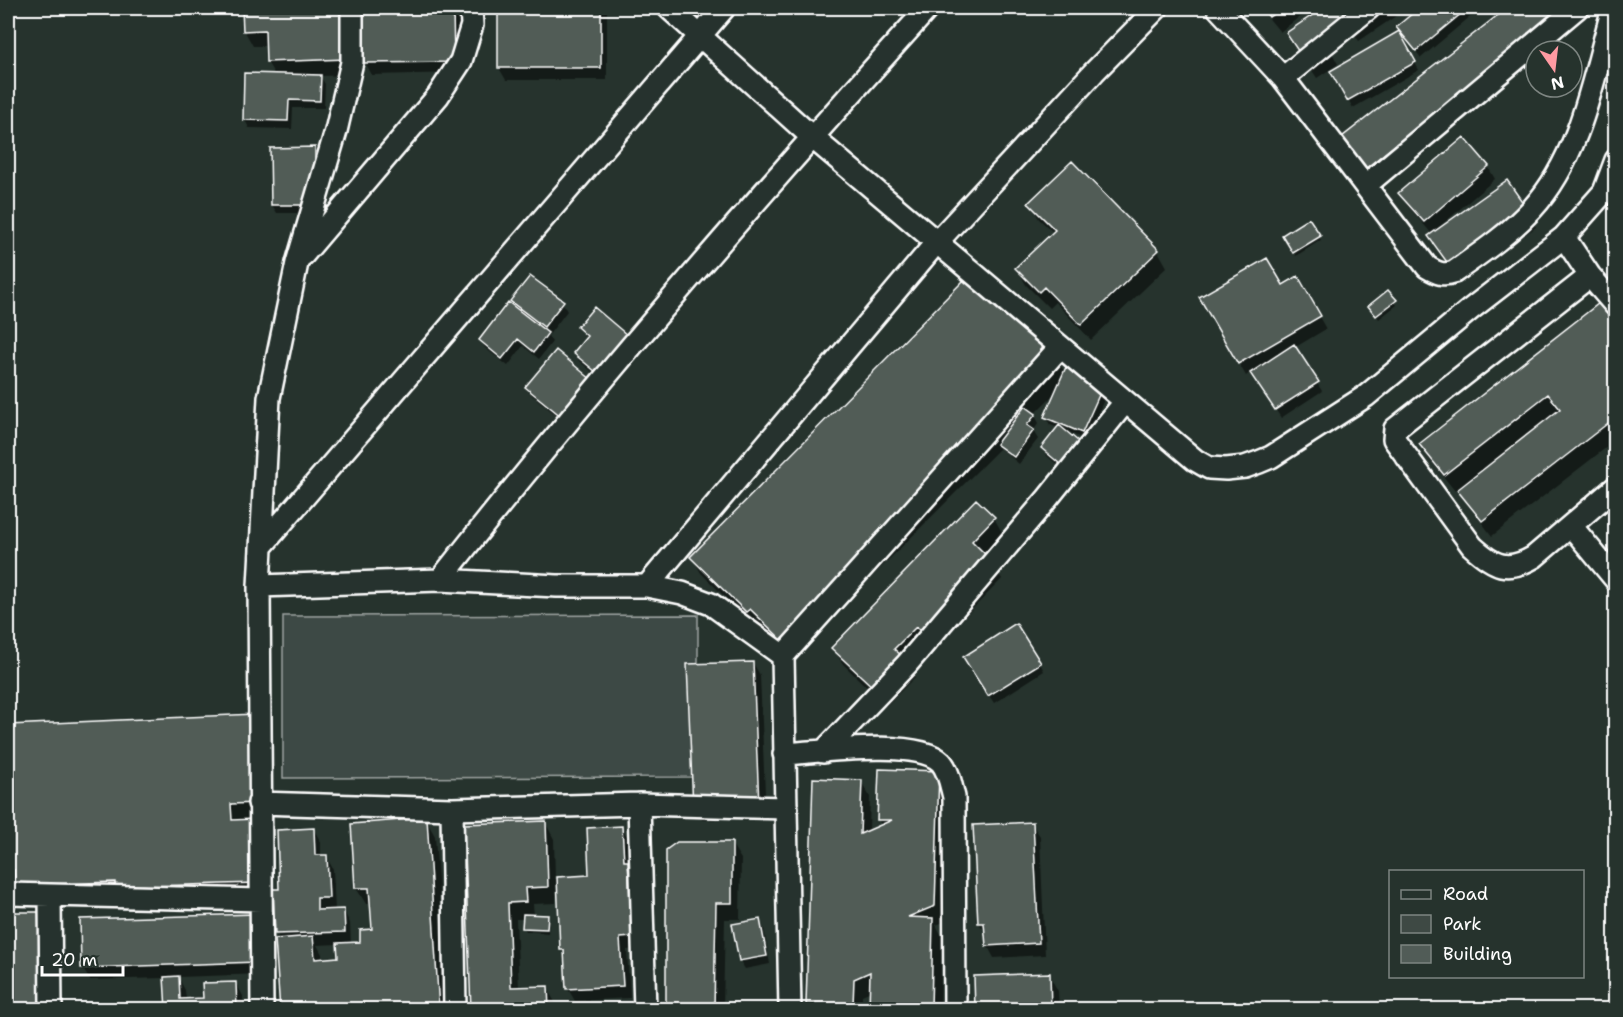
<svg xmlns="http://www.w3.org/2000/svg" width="1623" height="1017" font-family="'Shantell Sans',sans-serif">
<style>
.green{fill:#3e4944;stroke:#9ea4a2;stroke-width:1.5}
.shadow{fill:#0007;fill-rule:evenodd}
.building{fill:#515c57;stroke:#fff;stroke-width:1.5}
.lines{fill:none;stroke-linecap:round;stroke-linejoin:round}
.minor-casing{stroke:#fff;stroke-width:26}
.minor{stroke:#26332d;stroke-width:21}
</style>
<rect width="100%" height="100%" fill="#26332d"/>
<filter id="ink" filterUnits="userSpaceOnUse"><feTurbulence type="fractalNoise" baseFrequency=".0167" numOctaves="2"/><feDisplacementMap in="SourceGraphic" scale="12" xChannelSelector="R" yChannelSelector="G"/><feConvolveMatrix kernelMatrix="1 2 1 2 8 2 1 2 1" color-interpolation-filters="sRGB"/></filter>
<g filter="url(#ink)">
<!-- green -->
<path class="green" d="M698 615V777L283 778V616Z"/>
<!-- shadow -->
<path class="shadow" d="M243 8H353L356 75 320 76 325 84 324 108H293L292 129 249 128 245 120 246 74 275 75 267 62V46H253L244 30Z
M364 8H456L459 13 460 73 372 75 365 62Z
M537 8H607V80H506L499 68 537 12Z
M1260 8H1311L1280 32Z
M1325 8H1391L1396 16 1359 41 1350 28 1331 51 1338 64 1317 78 1288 34Z
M1421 8H1475L1477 11 1421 58 1398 27Z
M1510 8H1598L1542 51H1536L1376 183 1353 153 1343 137Z
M1398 33 1419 70 1353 108 1332 71Z
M1464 139 1488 167 1495 179 1438 228 1439 230 1529 215 1536 227 1460 281 1437 248 1432 234 1407 205 1400 193Z
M314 149 319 157V213H277L272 205Z
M1072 163 1158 251 1167 267 1091 340 1055 302 1049 308 1026 285 1017 268 1054 233 1039 219 1030 203Z
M1309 220 1321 240 1296 256 1284 236Z
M1297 278 1326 329 1294 348 1322 391 1281 418 1251 372 1246 376 1201 298 1282 287Z
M1388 292 1397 305 1379 319 1372 310Z
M512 301 562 302 567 311 548 336 552 342 539 359 523 346 508 366 485 348 480 340 519 313Z
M1616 318V440L1492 536 1469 506 1458 488 1455 491 1430 460 1421 444Z
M579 328 626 336 601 379 579 361 575 353 587 339Z
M1059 363 1065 373 1107 393 1086 440 1065 431 1071 476 1047 456 1042 448 1059 428 1050 425 1046 417 1057 391 1034 414 1039 423 1033 431 1038 439 1019 464 1000 448 793 656 760 624 756 628 701 573 692 557Z
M527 387 596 389 567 424 532 395Z
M994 518 1003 534 983 555 992 563 1002 579 933 649 906 662 915 677 886 706 843 664 833 648Z
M753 663 760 675 766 817 702 820 695 807Z
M1040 663 1044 671 994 703 969 665Z
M254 716 265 899 8 887V726Z
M938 772 947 788 944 922 936 925 942 936 940 1010H870L871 991 862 995V1010H810L807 1004 861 781 870 797 869 831 882 826 878 819Z
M426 820 435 836 447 1010H281L280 940 277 934 281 891 314 830 321 842V857L326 856 333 869 335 911 343 910 350 923 351 944 362 943 373 930 372 904H366L356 888ZM338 944 339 958 322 960V954L317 945Z
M545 822 554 839 555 879 591 877 622 828 629 840 630 867 634 874 638 949 627 950 630 998 575 1001 568 989 566 956 562 950 558 883H556V903L533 904 534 916 547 917 549 920 548 933 526 931 524 928V919H516L519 989 547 988 556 1004V1010H472L465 826Z
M1032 824 1040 836 1045 955 994 958 987 945V935L979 923Z
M731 843 741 859 740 919H725L723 1010H667Z
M8 913H45L54 1010H8Z
M256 915 265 974 178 977 185 990 186 1000 205 999 236 983 243 996V1010H167L166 978 90 980 82 968Z
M759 921 764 929 770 964 745 969 740 961 733 925Z
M1049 975 1058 991 1059 1010H976Z"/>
<!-- building -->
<path class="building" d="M242 8H345L347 59 266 62 265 30 243 31Z
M363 8H453L454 62 364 63Z
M535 8H601V68H498V11H535Z
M1262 8H1282L1269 17Z
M1323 8H1383L1351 30 1342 17 1320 33 1332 51 1309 67 1286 33Z
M1419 8H1468L1416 51 1396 27Z
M1507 8H1568L1366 168 1342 137Z
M1399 31 1416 62 1347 101 1330 71Z
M244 73 321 75 320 101 289 100 288 121 243 120Z
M1464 137 1489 166 1424 222 1398 193Z
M315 147V205H271L270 148Z
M1072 161 1159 250 1081 325 1044 287 1039 292 1015 268 1055 230 1028 203Z
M1507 180 1531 214 1452 269 1428 236Z
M1309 218 1321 236 1293 253 1282 235Z
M1267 258 1283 285 1298 276 1321 316 1238 364 1199 297Z
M530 276 564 301 544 327 510 301Z
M967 277 998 302 1060 362 783 641 750 609 746 612 690 557Z
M1388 290 1397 300 1376 316 1368 306Z
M1603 300 1616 316V417L1482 521 1457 490 1560 409 1548 394 1444 475 1419 444Z
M508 302 548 333 534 352 518 339 502 359 479 340Z
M594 307 627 335 596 372 573 353 587 336 577 327Z
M1294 344 1319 382 1275 410 1250 373Z
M556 350 592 380 562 417 525 387Z
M1066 367 1104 384 1082 433 1044 417Z
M1025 406 1036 414 1027 425 1034 430 1014 457 996 444Z
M1059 425 1085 447 1066 469 1041 448Z
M976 499 995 517 972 541 993 562 923 634 916 627 894 649 907 660 877 691 831 648Z
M1016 623 1041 663 988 696 963 657Z
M753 662 759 805 693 808 687 664Z
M255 714 258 803 231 804 232 820 254 819 257 883 115 887V882L15 885 14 870 8 871V725Z
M879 769 939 771 935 906 908 917 933 918 931 1010H869L870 972 854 979 853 1005 806 1004 813 778 862 780 860 834 892 820H877Z
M427 818 439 1010H280L275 939 313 936 315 959 338 957 337 943 360 942V930L372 929 369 888H355L351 824Z
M546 821 548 887 525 888 526 902 508 903 511 987 548 986 549 1010H471L464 824Z
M1033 822 1039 943 986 946 984 923H978L973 825Z
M622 826 624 861H628L632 937 620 938 623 986 566 989 564 950H560L557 877 589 875 587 828Z
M314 828 315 855H327L329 898H317V910L344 909 345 932 275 934 273 889H279L277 830Z
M677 842H732V903H716L714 1010H666V850Z
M8 912H46V1010H8Z
M257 914 258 962 81 968 80 919Z
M523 914 548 915 547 929 522 928Z
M760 919 767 956 739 961 732 924Z
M1050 973 1051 1010H975L974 976Z
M179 976 180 999 203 998 202 983 236 982 237 1010H166L164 977Z"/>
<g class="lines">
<!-- minor casing -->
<g class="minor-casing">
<path id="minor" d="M669 8 812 137 1195 460 1209 468 1226 469 1245 467 1259 462 1271 457 1366 396 1471 309 1564 237 1604 192 1616 160
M1218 8 1283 78 1427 267C1437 273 1443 276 1454 272 1481 253 1509 234 1532 209 1581 156 1594 75 1613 8
M1283 78 1369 8
M1366 185 1577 8
M1564 237 1590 276 1616 306
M303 255 438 96 461 61 472 25 471 8
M1590 276 1395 429 1394 439 1472 546C1494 566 1507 573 1534 557L1616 487
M1572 527 1616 580
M261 547 724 8
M440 580C595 383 760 194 928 8
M259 586 440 580 557 586H647L682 593 711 604 783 656 1060 347
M647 586 936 243 1094 72 1157 8
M783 656 790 1010
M823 752 907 664 1047 499 1125 402
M784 754C818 752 918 738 941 762 949 771 951 786 954 797L955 1010
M259 803 452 809 639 804 787 808
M639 804 645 1010
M452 809 455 1010
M8 894 261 900
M50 895 51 1010
M262 1010 259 586 269 398 297 263 336 131 352 62V8"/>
</g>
<!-- minor -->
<use href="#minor" class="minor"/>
</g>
</g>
<!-- margin -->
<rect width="1623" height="1017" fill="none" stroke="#26332d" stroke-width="30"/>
<rect x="15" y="15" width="1593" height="987" fill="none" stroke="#fff" stroke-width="2" filter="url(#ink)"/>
<!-- legend -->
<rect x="1389" y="870" width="195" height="108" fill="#26332d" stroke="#7d8581" stroke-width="1.5"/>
<rect x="1401" y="890" width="30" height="9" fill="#26332d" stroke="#7d8581" stroke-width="1.5"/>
<text x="1443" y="900" font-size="18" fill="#ffffff">Road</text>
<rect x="1401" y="915" width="30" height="18" fill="#3e4944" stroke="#7d8581" stroke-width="1.5"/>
<text x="1443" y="930" font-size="18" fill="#ffffff">Park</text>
<rect x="1401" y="945" width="30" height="18" fill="#515c57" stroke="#7d8581" stroke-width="1.5"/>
<text x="1443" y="960" font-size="18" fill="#ffffff">Building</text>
<!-- north arrow -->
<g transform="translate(1554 69) rotate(166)"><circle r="28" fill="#26332d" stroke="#7d8581" stroke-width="1.5"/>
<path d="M0-4.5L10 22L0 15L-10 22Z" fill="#ff9aa2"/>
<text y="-9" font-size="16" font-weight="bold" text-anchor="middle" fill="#ffffff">N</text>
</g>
<!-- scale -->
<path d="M42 966v9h81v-9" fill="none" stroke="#ffffff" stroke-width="3"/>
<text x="51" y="966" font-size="18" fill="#ffffff" stroke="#26332d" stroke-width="4.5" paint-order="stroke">20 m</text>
</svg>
